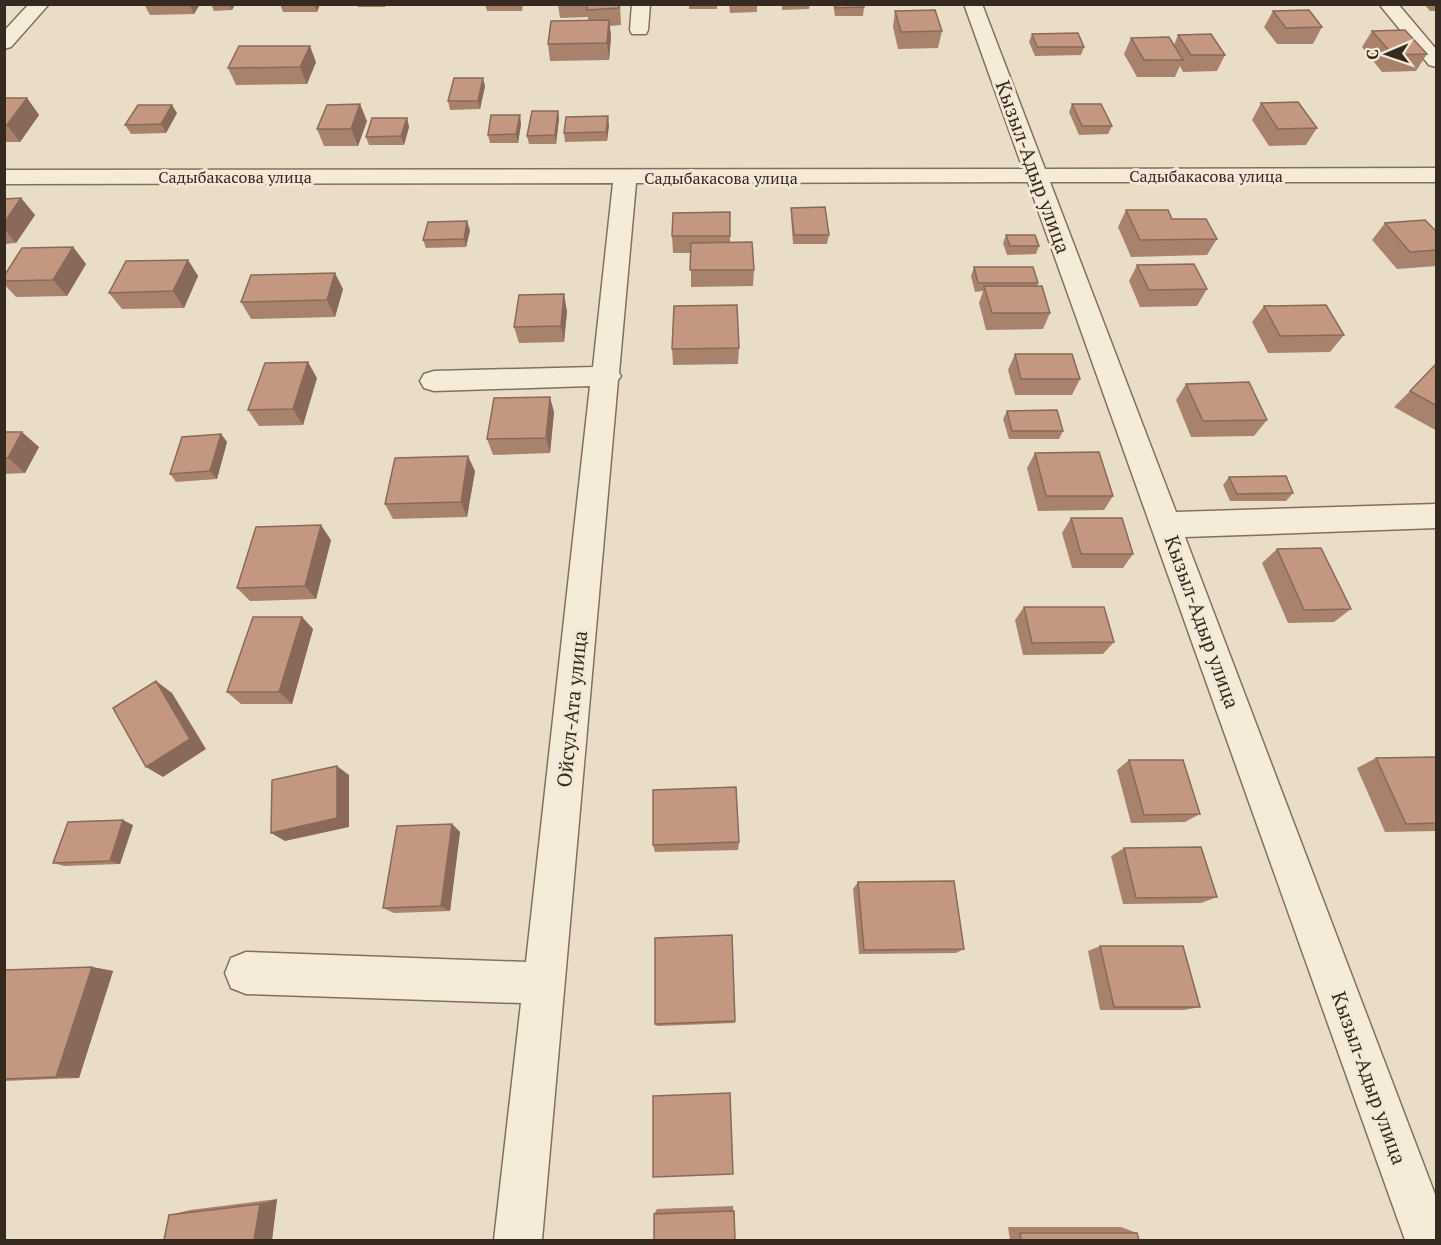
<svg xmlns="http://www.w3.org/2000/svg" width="1441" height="1245" font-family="'PT Serif',serif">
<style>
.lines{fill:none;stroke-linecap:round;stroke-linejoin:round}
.minor-casing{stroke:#846f5e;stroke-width:3}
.minor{fill:#f5ebd9;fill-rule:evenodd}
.wall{fill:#a9826e}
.shaded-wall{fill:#896a5a}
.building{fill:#c49780;stroke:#896a5a;stroke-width:1.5}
.labels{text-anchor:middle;stroke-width:6;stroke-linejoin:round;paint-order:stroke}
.far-street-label{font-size:16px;fill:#352920;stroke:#f2e8d5}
.street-label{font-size:20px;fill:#352920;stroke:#f2e8d5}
</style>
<rect width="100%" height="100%" fill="#eaddc7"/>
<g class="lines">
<!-- minor casing -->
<g class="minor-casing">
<path id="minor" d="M29 4H49L11 47 4 49V31Z
M632 4H650L648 30 646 34H632L630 30Z
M964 4H982L1045 169 1436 168V182H1050L1176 512 1436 504V528L1185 537 1436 1197V1240H1405L1028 182 636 183 619 373 621 376 618 380 542 1240H494L521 1003 246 994 231 988 225 973 231 958 246 952 526 962 590 386 434 391 424 388 420 381 424 374 434 371 593 367 613 183 4 184V170L1023 169Z
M1379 4H1398L1436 49V67L1429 65Z"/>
</g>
<!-- minor -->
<use href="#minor" class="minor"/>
</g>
<!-- wall -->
<path class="wall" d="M144 4H200L194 14 150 15Z
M211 4H235L232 10 214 11Z
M280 4H320L317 12H283Z
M357 4H386L385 7H358Z
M485 4H523L522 11H487Z
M558 4H620L621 25 610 26 611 37 609 60 550 61 548 44 588 21V17L560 18Z
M689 4H717V9H689Z
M729 4H757V12L730 13Z
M782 4H810L809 9 782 10Z
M833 4H863L864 7 863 16H835Z
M1310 4H1347V5L1311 6Z
M1424 4H1437V11H1430Z
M895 11 942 31 938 48 898 49 893 27Z
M1273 11 1322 27 1313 44H1277L1264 27Z
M1372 31 1427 54 1416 71 1382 72 1362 47Z
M1032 34 1084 47 1081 55 1035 56 1029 42Z
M1178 35 1225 55 1217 71 1183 72 1180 66 1175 77H1137L1124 54 1131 38 1174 45Z
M316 62 307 84 236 85 228 68Z
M485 86 480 109 450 110 448 101Z
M4 98H27L39 115 20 142H4Z
M1261 103 1317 128 1306 145 1269 146 1252 120Z
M1072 104 1112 126 1108 134 1079 135 1069 112Z
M558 111 559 119 556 144H529L527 136Z
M177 113 166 133 131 134 125 125Z
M407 118 409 127 404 145H369L366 137Z
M367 121 358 146H324L317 129Z
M521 124 518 143H490L488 135Z
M609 125 607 141 565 142 564 133Z
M21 198 35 215 16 243 4 244V199Z
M791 208 829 235 827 244H793L791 216Z
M1126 210 1172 219 1217 239 1207 255 1131 257 1118 227Z
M730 212V242L754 270 753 286 691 287V253H673L672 236Z
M1385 223 1437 232V266L1397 269 1372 240Z
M470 230 466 247 426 248 423 240Z
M1006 235 1039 246 1036 254 1007 255 1003 243Z
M73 247 86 264 67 296 16 297 4 284V276Z
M188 260 198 276 184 308 122 309 109 293Z
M1137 265 1207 289 1197 306 1140 307 1129 281Z
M974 267 1038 283 1037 286 1050 313 1043 329 986 330 979 303 983 291 975 292 971 276Z
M343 289 335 317 251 319 241 302Z
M1264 306 1344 335 1330 352 1268 353 1252 322Z
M567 311 564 342 519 343 514 327Z
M739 348 738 364 673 365 672 349Z
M1015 354 1080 379 1072 395H1015L1008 370Z
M1437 364V431L1394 407Z
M317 378 303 425 259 426 248 410Z
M1186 384 1267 420 1254 436 1191 437 1176 400Z
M1007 411 1063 431 1059 439H1009L1003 419Z
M554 412 550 453 493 455 487 439Z
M4 432 39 447 25 473 4 474Z
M221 434 227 442 217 479 176 482 170 474Z
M1035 453 1113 496 1104 510 1038 511 1027 468Z
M475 471 467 517 393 519 385 504Z
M1229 477 1293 493 1286 501H1230L1223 485Z
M1071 518 1133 554 1123 568H1072L1062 533Z
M331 540 316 599 250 601 237 588Z
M1277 549 1351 609 1334 622 1288 623 1262 563Z
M1024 607 1114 642 1103 654 1023 655 1015 620Z
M302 617 313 629 292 704H241L227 692Z
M1437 757V831L1385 832 1357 768 1376 758Z
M1129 760 1200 814 1185 822 1131 823 1117 770Z
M452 824 460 832 450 911 394 913 383 908Z
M133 825 120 864 64 866 53 863Z
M739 842 738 850 655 852 653 845Z
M1124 848 1217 897 1201 903 1123 904 1111 856Z
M858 882 964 949 956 953 859 954 853 889Z
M1100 946 1200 1007 1184 1010H1100L1088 951Z
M92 967 113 971 79 1078 4 1081V971Z
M735 1021V1023L657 1026 655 1024Z
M277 1199 272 1240 169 1215 190 1210Z
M733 1206 735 1240 654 1214 657 1209Z
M1008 1227H1121L1137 1233 1139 1240H1010Z"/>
<!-- shaded-wall -->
<path class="shaded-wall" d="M189 4H200L194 14Z
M229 4H235L232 10Z
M314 4H320L317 12Z
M609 20 611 37 609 60 607 43Z
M310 46 316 62 307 84 300 67Z
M483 78 485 86 480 109 478 101Z
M27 98 39 115 20 142 7 125Z
M360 104 367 121 358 146 351 129Z
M172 105 177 113 166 133 161 124Z
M558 111 559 119 556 144 555 135Z
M520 115 521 124 518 143 516 134Z
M608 116 609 125 607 141 606 132Z
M407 118 409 127 404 145 401 136Z
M21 198 35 215 16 243 4 229V223Z
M467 221 470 230 466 247 464 239Z
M73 247 86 264 67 296 53 280Z
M188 260 198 276 184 308 173 291Z
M335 273 343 289 335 317 327 300Z
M564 294 567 311 564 342 561 326Z
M308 362 317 378 303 425 293 409Z
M550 397 554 412 550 453 546 438Z
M22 432 39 447 25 473 8 458Z
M221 434 227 442 217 479 210 471Z
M468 456 475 471 467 517 461 502Z
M321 525 331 540 316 599 305 586Z
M302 617 313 629 292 704 279 692Z
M156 681 172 693 206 749 163 777 146 767Z
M337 766 349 775V827L285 841 271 833Z
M123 820 133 825 120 864 110 861Z
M452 824 460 832 450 911 441 906Z
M92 967 113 971 79 1078 56 1077Z
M277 1199 272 1240H254L260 1204Z"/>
<!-- building -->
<path class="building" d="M587 4H619V8L587 10Z
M836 4H863L864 7 836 8Z
M935 10 942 31 901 32 895 11Z
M1309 10 1322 27 1286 28 1273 11Z
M609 20 607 43 548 44 551 21Z
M1405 30 1427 54 1393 55 1372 31Z
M1078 33 1084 47H1037L1032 34Z
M1211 34 1225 55H1191L1178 35Z
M1169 37 1183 60H1144L1131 38Z
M239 46H310L300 67 228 68Z
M454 78H483L478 101H448Z
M4 98H27L7 125H4Z
M1298 102 1317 128 1278 129 1261 103Z
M360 104 351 129H317L327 105Z
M1072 104H1101L1112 126H1082Z
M138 105H172L161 124 125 125Z
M532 111H558L555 135 527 136Z
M491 115H520L516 134 488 135Z
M608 116 606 132 564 133 566 117Z
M372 118H407L401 136 366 137Z
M21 198 4 223V199Z
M825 207 829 235H794L791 208Z
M1126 210H1168L1172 219H1206L1217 239 1140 240Z
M730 212V236H672L673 213Z
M1425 220 1437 232V250L1410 252 1385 223Z
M467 221 464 239 423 240 428 222Z
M1006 235H1035L1039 246H1010Z
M752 242 754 270H690L691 243Z
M73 247 53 280 4 281V276L22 248Z
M188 260 173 291 109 293 126 261Z
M1194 264 1207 289 1149 290 1137 265Z
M974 267H1033L1038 283H978Z
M335 273 327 300 241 302 251 275Z
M984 286H1042L1050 313H992Z
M564 294 561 326 514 327 519 295Z
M737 305 739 348 672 349 674 306Z
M1326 305 1344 335 1280 336 1264 306Z
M1015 354H1072L1080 379H1021Z
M308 362 293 409 248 410 265 363Z
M1436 364H1437V406L1410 391Z
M1249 382 1267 420 1203 421 1186 384Z
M550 397 546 438 487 439 494 398Z
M1057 410 1063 431H1012L1007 411Z
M4 432H22L8 458H4Z
M221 434 210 471 170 474 182 437Z
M1099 452 1113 496H1046L1035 453Z
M468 456 461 502 385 504 395 458Z
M1286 476 1293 493 1237 494 1229 477Z
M1071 518H1122L1133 554H1081Z
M321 525 305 586 237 588 256 527Z
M1321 548 1351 609 1304 610 1277 549Z
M1024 607H1104L1114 642 1032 643Z
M253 617H302L279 692H227Z
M156 681 190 739 146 767 113 708Z
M1437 757V823L1406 824 1376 758Z
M1129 760H1183L1200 814 1144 815Z
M337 766V818L271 833 272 780Z
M736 787 739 842 653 845V790Z
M123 820 110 861 53 863 68 822Z
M452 824 441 906 383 908 397 826Z
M1201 847 1217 897 1136 898 1124 848Z
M954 881 964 949 864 950 858 882Z
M732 935 735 1021 655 1024V938Z
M1100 946H1183L1200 1007H1114Z
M92 967 56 1077 4 1079 5 970Z
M730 1093 733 1174 653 1177V1096Z
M260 1204 254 1240H164L169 1215Z
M734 1211 735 1240H654V1214Z
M1020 1233H1137L1139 1240H1021Z"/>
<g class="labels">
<!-- far-street labels -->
<g class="far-street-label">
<text x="1206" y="182">Садыбакасова улица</text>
<text x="235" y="183">Садыбакасова улица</text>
<text x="721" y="184">Садыбакасова улица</text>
</g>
<!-- street labels -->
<g class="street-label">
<text transform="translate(1033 167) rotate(70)" y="7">Кызыл-Адыр улица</text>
<text transform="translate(1202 622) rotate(70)" y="7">Кызыл-Адыр улица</text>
<text transform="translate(572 709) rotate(-84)" y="7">Ойсул-Ата улица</text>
<text transform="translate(1369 1078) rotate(70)" y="7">Кызыл-Адыр улица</text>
</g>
</g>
<!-- border -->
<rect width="1441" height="1245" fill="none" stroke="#352920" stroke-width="12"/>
<!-- north arrow -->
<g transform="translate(1387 54) rotate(268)" stroke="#f2e8d5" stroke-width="4.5" paint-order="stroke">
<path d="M0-4.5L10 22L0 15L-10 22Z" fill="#352920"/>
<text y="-9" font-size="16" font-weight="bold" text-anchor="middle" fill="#352920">С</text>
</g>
</svg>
